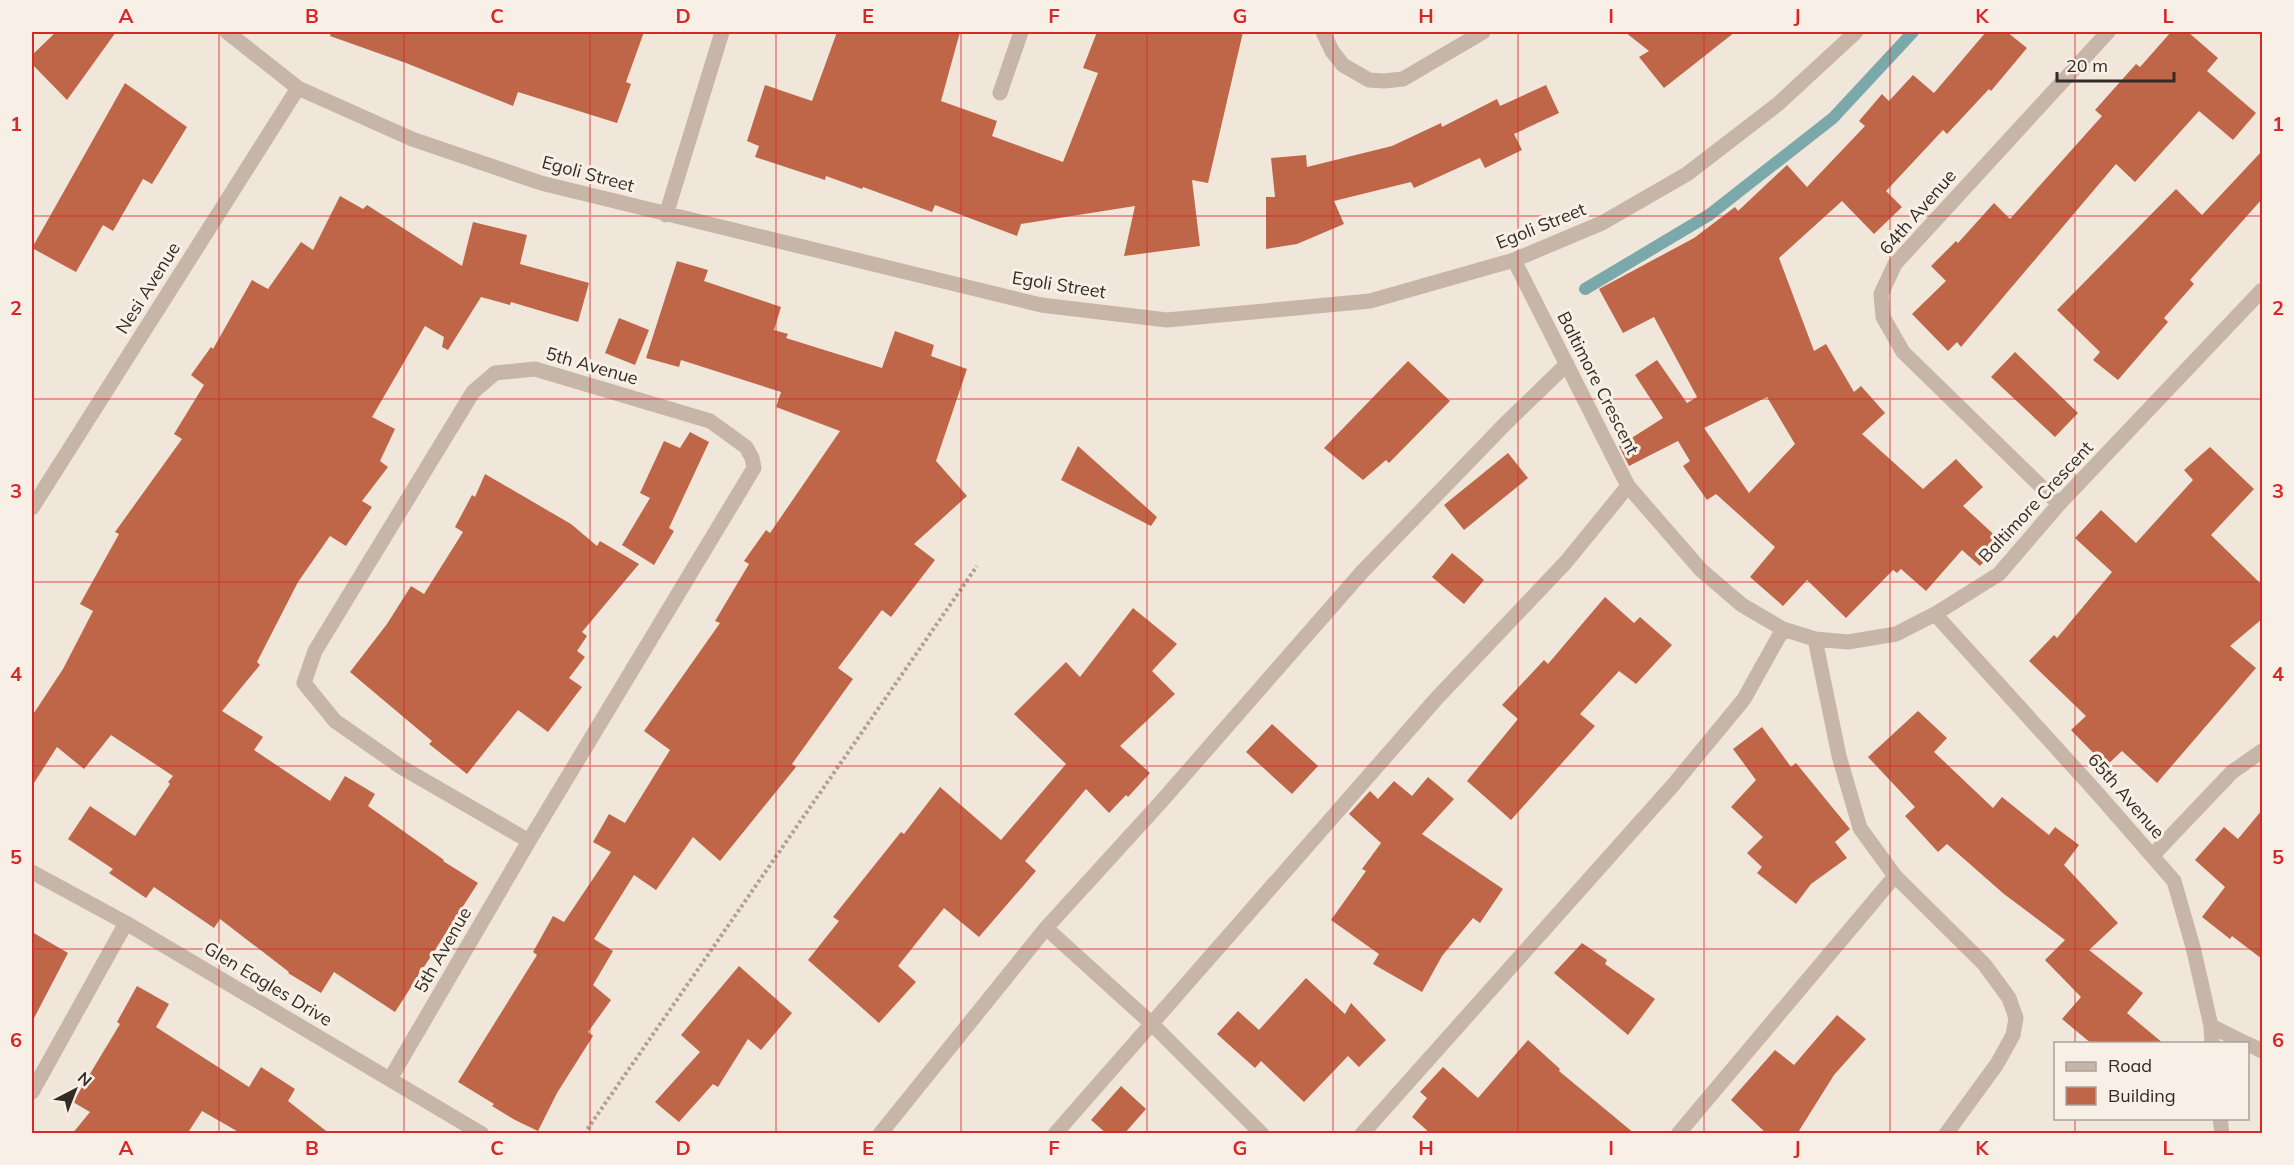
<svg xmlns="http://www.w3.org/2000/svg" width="2294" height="1165" font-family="Mulish,sans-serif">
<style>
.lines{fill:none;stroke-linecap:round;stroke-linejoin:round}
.stream{stroke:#7ba9ab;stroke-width:12}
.building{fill:#bf6649;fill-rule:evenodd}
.path{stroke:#b3a091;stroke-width:4;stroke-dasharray:3 3;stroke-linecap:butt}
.minor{stroke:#c7b6a7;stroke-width:15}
.grid{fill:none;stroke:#d62828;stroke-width:1.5;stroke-opacity:0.55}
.labels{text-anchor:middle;stroke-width:6;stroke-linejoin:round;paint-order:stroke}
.street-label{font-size:18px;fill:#342b27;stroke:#f8f0e6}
.neatline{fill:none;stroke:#d62828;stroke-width:2}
.grid-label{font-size:20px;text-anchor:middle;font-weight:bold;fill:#d62828}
</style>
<rect width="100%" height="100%" fill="#f0e6da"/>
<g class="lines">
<!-- stream -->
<path class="stream" d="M1585 289 1709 215 1833 118 1913 32"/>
</g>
<!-- building -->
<path class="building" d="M56 32H116L67 100 32 64V55Z
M331 32H644L626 82 631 84 617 123 518 92 513 106 406 63 330 36Z
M837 32H960L941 101 997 121 992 136 1063 162 1098 73 1083 68 1097 32H1243L1208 183 1192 180 1200 246 1124 256 1135 206 1021 224 1017 236 935 205 932 212 863 187 862 189 826 176 825 180 755 157 759 146 747 141 765 85 812 101Z
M1625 32H1735L1664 88 1639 57 1649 51Z
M1986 32H2007L2027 48 1991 91 1989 89 1947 134 1943 130 1886 191 1902 207 1874 234 1842 201 1779 258 1814 351 1826 344 1854 392 1861 386 1885 413 1862 434 1923 489 1956 459 1983 487 1963 506 2002 542 1980 566 1962 550 1926 591 1901 569 1897 573 1893 570 1846 618 1807 580 1783 606 1750 577 1775 547 1716 494 1707 500 1683 466 1690 461 1678 441 1629 466 1619 446 1663 418 1635 375 1657 360 1687 403 1697 397 1654 317 1623 333 1599 289 1694 238 1735 207 1738 211 1787 165 1807 187 1865 126 1859 121 1882 94 1889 101 1913 75 1934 93ZM1767 397 1795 444 1749 493 1704 428Z
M2171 32H2188L2218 58 2207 71 2256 113 2233 140 2199 111 2135 182 2116 164 1961 347 1957 342 1948 351 1912 314 1946 281 1931 266 1956 241 1958 243 1994 203 2010 219 2102 116 2095 110 2136 64 2140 67Z
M125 83 187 127 152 184 143 179 113 231 103 225 76 272 32 248Z
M1546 85 1559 113 1514 134 1522 150 1485 168 1480 158 1414 188 1411 182 1334 201 1344 224 1297 244 1266 249V197H1275L1271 158 1306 155 1307 167 1392 146 1441 123 1442 127 1497 99 1500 106Z
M2262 151V199L2190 280 2194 284 2164 318 2168 322 2118 380 2093 360 2100 352 2057 310 2176 189 2202 215Z
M340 196 363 209 367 205 462 266 473 222 527 235 520 264 589 283 578 322 511 302 510 305 481 297 448 350 442 347 444 337 425 326 372 417 395 429 380 461 388 467 362 501 372 507 346 546 330 536 298 582 257 662 260 665 222 711 263 737 254 750 330 801 345 776 375 794 368 806 444 860 443 861 478 883 395 1012 334 972 321 993 288 973 289 972 220 919 214 928 154 887 146 898 109 873 113 869 68 839 90 806 135 836 170 784 168 782 173 776 111 735 84 769 57 747 32 786V716L63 669 93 611 80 604 119 534 115 532 182 439 174 434 204 385 191 375 211 347 213 349 252 280 268 289 301 242 313 250Z
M677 261 708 270 704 281 781 307 774 330 788 334 786 338 882 368 895 331 934 345 931 356 967 369 936 461 967 496 914 544 935 560 891 617 882 610 838 668 853 679 792 764 796 767 720 861 693 837 656 890 634 875 594 939 613 951 593 985 611 1000 588 1032 593 1036 557 1093 538 1131 515 1120 492 1106 494 1104 458 1082 537 955 533 952 553 916 564 922 611 852 593 842 609 814 625 823 670 750 644 731 720 623 715 621 749 564 744 561 766 530 770 533 840 431 776 407 781 392 681 360 679 367 646 358Z
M619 318 649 330 635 365 605 353Z
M2015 352 2078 413 2055 437 1991 377Z
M1408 361 1450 401 1389 463 1386 460 1363 480 1324 448Z
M690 432 709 442 669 528 674 531 654 565 622 545 650 498 640 493 664 441 680 448Z
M1078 446 1157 517 1151 526 1061 480Z
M2210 447 2254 489 2211 535 2262 585V619L2230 646 2256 668 2157 783 2122 751 2106 766 2071 730 2086 716 2029 661 2054 635 2057 638 2112 572 2075 538 2101 510 2136 543 2193 480 2184 470Z
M1508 453 1528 478 1464 530 1444 505Z
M485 474 571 524 597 546 600 541 639 564 582 632 587 636 577 651 585 657 569 678 582 687 548 732 518 710 467 774 429 744 432 741 350 672 387 624 411 586 424 594 463 532 455 527 472 495 475 497Z
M1452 553 1484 580 1464 604 1432 577Z
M1605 597 1634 623 1640 617 1672 645 1636 684 1619 671 1580 714 1595 726 1511 820 1467 781 1518 719 1502 705 1544 660 1548 664Z
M1133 608 1177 644 1152 671 1175 694 1120 746 1150 773 1128 797 1126 795 1109 813 1086 789 1025 861 1036 871 979 937 944 908 898 966 916 982 879 1023 808 960 839 921 833 917 901 832 904 834 940 787 1001 840 1066 764 1014 714 1066 662 1080 677Z
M1918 711 1947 738 1934 752 1993 808 2002 797 2049 835 2055 827 2079 845 2064 865 2118 923 2089 950 2143 993 2127 1013 2164 1044H2092L2062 1019 2081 997 2045 960 2065 940 2004 894 1947 844 1938 852 1905 816 1915 807 1868 757Z
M1272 724 1318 766 1292 794 1246 752Z
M1762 727 1791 767 1796 763 1850 829 1835 842 1847 858 1811 884 1796 904 1757 873 1762 867 1747 853 1763 837 1731 807 1756 780 1733 749Z
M1428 777 1454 799 1422 834 1503 889 1480 923 1473 918 1442 956 1422 992 1373 964 1379 954 1331 920 1366 871 1362 869 1381 843 1349 814 1370 791 1378 799 1394 781 1412 796Z
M2262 810V959L2232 936 2230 939 2202 917 2225 887 2195 860 2224 827 2238 839Z
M32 932 68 953 32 1022Z
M1582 943 1607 960 1605 964 1655 999 1628 1035 1554 973Z
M739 966 792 1013 761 1050 748 1039 718 1087 713 1084 679 1122 655 1102 700 1052 681 1035Z
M1306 978 1345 1014 1351 1003 1386 1040 1359 1067 1348 1056 1304 1102 1261 1061 1255 1068 1217 1034 1238 1011 1259 1030Z
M137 986 169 1004 156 1027 249 1087 261 1067 295 1089 288 1101 330 1134H242L202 1111 187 1134H72L90 1112 73 1102 120 1024 117 1022Z
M1837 1015 1866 1039 1834 1075 1797 1134H1767L1731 1100 1775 1050 1794 1065Z
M1528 1040 1560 1069 1559 1071 1635 1134H1431L1412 1117 1427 1098 1420 1092 1443 1067 1478 1098Z
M1121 1086 1146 1109 1124 1134H1107L1091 1120Z"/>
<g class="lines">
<!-- path -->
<path class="path" d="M584 1134 977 566"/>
<!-- minor -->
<path class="minor" d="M227 32 298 88 412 139 541 183 1041 305 1167 320 1370 301 1514 260 1602 223 1687 174 1778 104 1856 32
M1323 32 1332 51 1343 65 1369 80 1384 81 1403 79 1483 32
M1000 93 1021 32
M666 215 722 32
M1514 260 1628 486 1701 570 1742 605 1783 629 1815 639 1848 642 1896 634 1935 614 1999 574 2059 504 2262 290
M2059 504 1903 352 1883 317 1881 294 1895 264 2108 32
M32 508 298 88
M1935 614 2099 795 2174 881 2193 947 2211 1026 2212 1044
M1815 639 1839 756 1860 828 1895 876 1984 964 2009 998 2016 1018 2013 1035 1997 1064 1946 1134
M2152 856 2232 772 2262 751
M32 872 126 923 482 1134
M1046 928 1152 1024 1262 1134
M2211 1026 2247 1044
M2248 1044 2262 1051
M390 1079 529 841 754 468 752 458 746 447 710 421 535 369 495 373 473 392 315 651 304 683 335 721 401 767 529 841
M32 1092 126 923
M2220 1118 2222 1134
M880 1134 1046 928 1160 803 1362 572 1505 424 1567 364
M1055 1134 1436 699 1566 562 1628 486
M1362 1134 1674 784 1744 699 1783 629
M1678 1134 1895 876"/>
</g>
<!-- grid -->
<path class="grid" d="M219 32V1134M404 32V1134M590 32V1134M776 32V1134M961 32V1134M1147 32V1134M1333 32V1134M1518 32V1134M1704 32V1134M1890 32V1134M2075 32V1044M32 216H2262M32 399H2262M32 582H2262M32 766H2262M32 949H2262M2075 1118V1134"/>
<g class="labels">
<!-- street labels -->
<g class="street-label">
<text transform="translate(588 174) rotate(15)" y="6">Egoli Street</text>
<text transform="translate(1918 212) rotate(-49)" y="6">64th Avenue</text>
<text transform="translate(1541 226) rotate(-22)" y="6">Egoli Street</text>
<text transform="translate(1059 285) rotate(9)" y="6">Egoli Street</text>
<text transform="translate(148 288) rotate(-58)" y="6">Nesi Avenue</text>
<text transform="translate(592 366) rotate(16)" y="6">5th Avenue</text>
<text transform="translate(1598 383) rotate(63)" y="6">Baltimore Crescent</text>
<text transform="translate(2036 502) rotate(-47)" y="6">Baltimore Crescent</text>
<text transform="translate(2126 796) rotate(49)" y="6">65th Avenue</text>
<text transform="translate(443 950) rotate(-60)" y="6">5th Avenue</text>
<text transform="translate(268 984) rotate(31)" y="6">Glen Eagles Drive</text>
</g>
</g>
<!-- border -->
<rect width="2294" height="1165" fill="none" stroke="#f8f0e6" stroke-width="66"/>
<!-- legend -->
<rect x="2054" y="1042" width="195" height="78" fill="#f8f0e6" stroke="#aaa19a" stroke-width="1.5"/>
<rect x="2066" y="1062" width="30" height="9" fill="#c7b6a7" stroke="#aaa19a" stroke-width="1.5"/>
<text x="2108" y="1072" font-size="18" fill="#342b27">Road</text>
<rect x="2066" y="1087" width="30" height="18" fill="#bf6649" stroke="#aaa19a" stroke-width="1.5"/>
<text x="2108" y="1102" font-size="18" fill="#342b27">Building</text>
<!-- north arrow -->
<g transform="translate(75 1090) rotate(42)" stroke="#f8f0e6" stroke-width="4.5" paint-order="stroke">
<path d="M0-4.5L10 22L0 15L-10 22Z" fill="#342b27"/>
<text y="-9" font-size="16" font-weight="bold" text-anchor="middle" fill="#342b27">N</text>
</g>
<!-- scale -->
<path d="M2057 72v9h117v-9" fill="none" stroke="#342b27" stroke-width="3"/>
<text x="2066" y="72" font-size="18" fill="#342b27" stroke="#f8f0e6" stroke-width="4.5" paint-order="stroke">20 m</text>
<rect x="33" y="33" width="2228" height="1099" class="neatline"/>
<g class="grid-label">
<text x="126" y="23">A</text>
<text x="312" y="23">B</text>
<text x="497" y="23">C</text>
<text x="683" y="23">D</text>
<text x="868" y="23">E</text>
<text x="1054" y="23">F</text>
<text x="1240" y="23">G</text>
<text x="1426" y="23">H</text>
<text x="1611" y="23">I</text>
<text x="1797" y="23">J</text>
<text x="1982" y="23">K</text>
<text x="2168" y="23">L</text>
<text x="16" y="131">1</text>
<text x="2278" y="131">1</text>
<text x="16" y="315">2</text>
<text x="2278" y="315">2</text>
<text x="16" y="498">3</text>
<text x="2278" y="498">3</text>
<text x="16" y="681">4</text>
<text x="2278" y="681">4</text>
<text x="16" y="864">5</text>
<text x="2278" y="864">5</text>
<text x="16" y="1047">6</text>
<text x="2278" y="1047">6</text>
<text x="126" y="1155">A</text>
<text x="312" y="1155">B</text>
<text x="497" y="1155">C</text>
<text x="683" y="1155">D</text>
<text x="868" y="1155">E</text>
<text x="1054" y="1155">F</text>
<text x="1240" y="1155">G</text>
<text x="1426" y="1155">H</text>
<text x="1611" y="1155">I</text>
<text x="1797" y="1155">J</text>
<text x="1982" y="1155">K</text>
<text x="2168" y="1155">L</text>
</g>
</svg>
